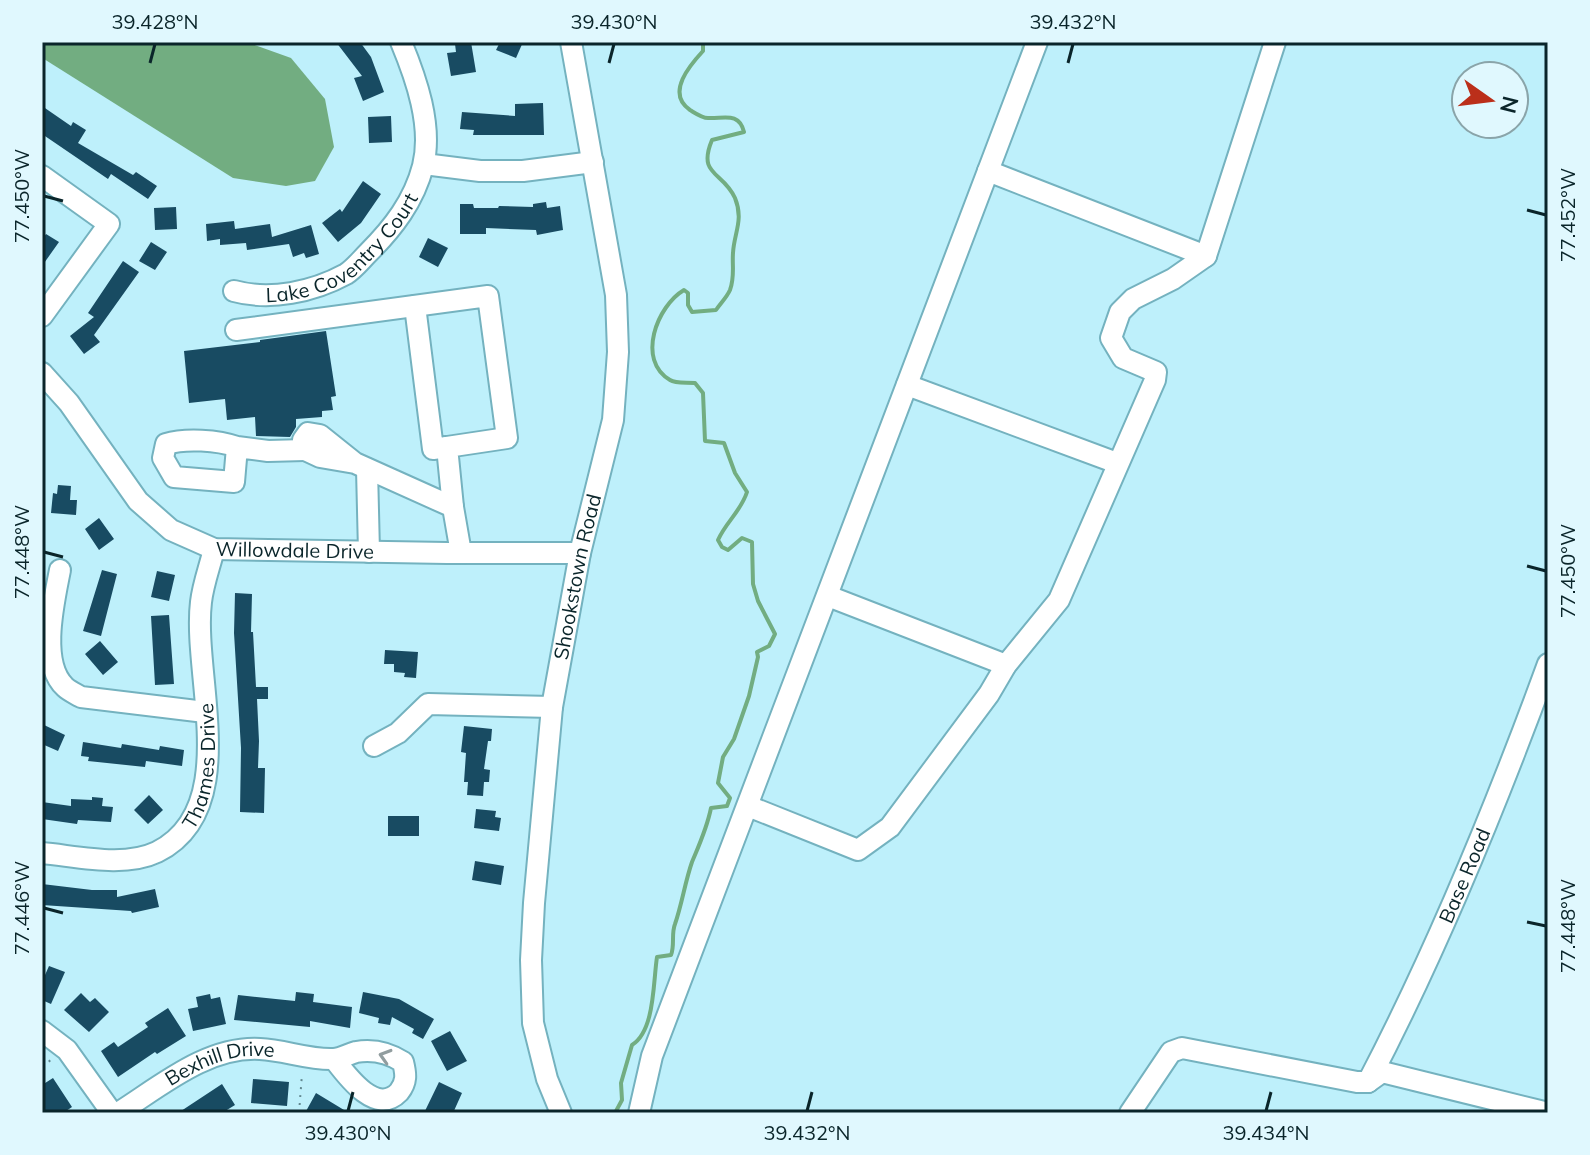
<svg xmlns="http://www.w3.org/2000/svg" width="1590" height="1155" font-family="Mulish,sans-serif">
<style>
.water{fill:#72ad81}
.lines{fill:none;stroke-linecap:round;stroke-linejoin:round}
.stream{stroke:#72ad81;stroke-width:4}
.building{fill:#184b62}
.minor-casing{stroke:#74b2bf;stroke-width:24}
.path{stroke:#628890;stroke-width:2;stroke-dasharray:2 6;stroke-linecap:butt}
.minor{stroke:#fff;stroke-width:20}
.oneway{stroke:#919d9f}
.ticks{fill:none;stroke:#0a252a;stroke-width:3}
.labels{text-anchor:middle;stroke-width:8;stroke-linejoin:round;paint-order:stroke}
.street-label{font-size:20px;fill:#0a252a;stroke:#e0f8fe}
.neatline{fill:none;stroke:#0a252a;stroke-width:3}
.ticks-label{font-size:20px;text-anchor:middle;fill:#0a252a}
</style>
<rect width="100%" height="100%" fill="#bef0fb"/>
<!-- water -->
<path class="water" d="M43 42H246L291 58 325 99 334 147 315 181 286 186 233 178 44 59Z"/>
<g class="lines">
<!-- stream -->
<path class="stream" d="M615 1113 622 1100 621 1083 632 1045C655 1031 653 982 657 957L671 955C675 945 671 934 675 924 682 904 685 882 692 862 700 843 707 828 711 808L727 806 730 798 718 783 723 757 734 739 749 696 758 657 757 652 769 646 775 634 758 601 753 584 752 542 742 538 728 550 722 547 718 540C726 522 741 511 747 492L735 473 724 443 705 441 703 393 695 383C687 382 676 384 670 380 636 360 657 306 684 290L688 293V305L692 312 716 310C720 304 727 297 730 290 735 277 732 266 733 253 734 233 744 220 735 198 723 171 697 176 712 140L744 132C739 111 723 119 708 118 702 118 695 113 690 110 665 93 691 64 703 51V42"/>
</g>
<!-- building -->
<path class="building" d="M336 42H360L371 57 384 92 363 101 354 78 362 76Z
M471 42 476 72 451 76 447 53 456 52 455 44Z
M500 42H523L516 58 496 50Z
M543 103 544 135H473L474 130 460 129 462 112 515 116V104Z
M42 106 71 126 73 122 86 130 78 143 133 175 136 172 157 186 148 199 111 174 108 179 42 134Z
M391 116 392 142 369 143 368 117Z
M363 181 381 194 361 223 338 242 322 223 340 209 342 212Z
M546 202 547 208 560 206 563 230 537 235 536 230 486 228V234H460V204H473L474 208H498L499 206 533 207V204Z
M176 207 177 229 155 230 154 208Z
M234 221 235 229 270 224 272 237 311 225 319 254 306 258 304 253 293 257 289 244 247 250 246 243 220 245V239L207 241 206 224Z
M46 234 59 242 42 266V240Z
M428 238 448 248 438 267 419 257Z
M151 242 167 252 155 270 139 261Z
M123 261 139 272 94 335 100 342 84 354 70 336 94 317 88 313Z
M326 331 336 396 331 397 333 410 322 411V417L296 419V427L290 437 256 436 255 417 227 420 225 399 189 403 184 351 260 342V340Z
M58 485 71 486 70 500H77L76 515 51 513 53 493 57 494Z
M99 518 114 539 99 550 85 529Z
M102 570 117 574 101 636 83 631Z
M157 571 175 575 169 601 151 597Z
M235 593 252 594 251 632H253L256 687H268V699H257L259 741 258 768H265L264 813 240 812 241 748 234 633Z
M169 615 174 684 155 685 151 616Z
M100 641 118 662 103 675 85 654Z
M385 650 418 652 416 678 404 677 405 673 394 672V664H384Z
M42 724 65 735 58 751 42 744Z
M464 726 492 729 491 741H488L484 769 490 770 489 782H484L483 796 467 795 468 782H464L466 753 461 752Z
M83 742 121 748 122 744 159 750 160 746 184 750 182 766 146 761 145 767 88 761 89 757 81 756Z
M149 795 163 810 148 824 134 810Z
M92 797 103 798 102 806 113 807 111 822 78 820 77 824 42 819V802L71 806V799L92 800Z
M476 809 496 811 495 817 501 818 499 831 474 828Z
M388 816H419V836H388Z
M475 861 504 866 501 885 472 880Z
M42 884 92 890H117V897L155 889 159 907 132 913 131 911 42 905Z
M49 966 65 972 51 1004 42 1000V974L45 975Z
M296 992 314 994 313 1002 352 1007 350 1028 310 1021V1027L234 1020 238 995 295 1001Z
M363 992 399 999 434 1019 423 1039 412 1033 414 1029 392 1017 390 1025 378 1023 379 1018 359 1013Z
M81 993 90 1002 95 998 109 1012 89 1032 64 1010Z
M210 994 211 999 220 997 226 1024 193 1031 188 1009 198 1007 196 997Z
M168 1008 186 1036 157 1054 155 1052 118 1077 101 1051 114 1042 118 1047 148 1027 145 1023Z
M450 1031 467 1061 447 1071 431 1041Z
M53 1078 72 1107 63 1113H42V1085Z
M253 1079 289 1082 287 1106 251 1103Z
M439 1082 462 1093 453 1113H424Z
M222 1084 235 1105 222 1113H178Z
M316 1093 349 1113H305Z"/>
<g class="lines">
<!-- minor casing -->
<g class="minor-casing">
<g id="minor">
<path d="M424 164 480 171H523L593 162"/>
<path d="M988 171 1206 256"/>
<path d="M42 176 109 224 42 316"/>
<path id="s1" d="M234 291C270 301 313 292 346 274 354 269 361 260 368 253 393 228 414 201 423 166 433 126 416 78 401 42"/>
<path d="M415 306 433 449 447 447"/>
<path d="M236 330 488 296 507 438 447 447 453 507"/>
<path id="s2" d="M42 373 69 403 138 501 171 530 214 549 447 553H580"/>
<path d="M907 385 1117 463"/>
<path d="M237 447C218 440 185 438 166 444L163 458 174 477 234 482 237 447 268 451 305 450"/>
<path d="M355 463 320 457 305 450 303 440 308 433 320 435 355 463 453 507 461 553"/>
<path d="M367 469 369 552"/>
<path d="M60 570C54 601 39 663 65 687 69 691 76 694 81 697L205 712"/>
<path d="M828 596 1006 665"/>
<path d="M374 746 398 733 428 704 552 707"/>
<path d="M748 806 858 850 890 827 989 694 1006 665 1059 600 1155 380 1156 372 1123 358 1111 338 1120 312 1133 299 1173 279 1206 256 1275 42"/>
<path id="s3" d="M42 853C76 856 124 868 157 852 243 809 192 676 201 602 203 584 210 566 214 549"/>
<path d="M42 1031 67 1050 112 1113"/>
<path id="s4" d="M1368 1082C1438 948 1496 806 1548 664"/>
<path id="s5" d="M118 1113C161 1086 207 1046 260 1049 284 1050 309 1060 333 1059 341 1059 348 1054 356 1052 373 1049 389 1053 403 1062 406 1074 407 1082 399 1092 376 1116 347 1076 334 1059"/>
<path id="s6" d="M561 1113 547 1079 533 1023 531 960 534 903 552 707 580 553 613 420 618 352 616 295 571 42"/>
<path d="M639 1113 652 1056 1037 42"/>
<path d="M1130 1113 1171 1052 1182 1048 1357 1082H1368L1382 1072 1544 1112"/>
</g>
</g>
<!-- path -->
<path class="path" d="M42 1066 51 1060
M299 1113 302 1074"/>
<!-- minor -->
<use href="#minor" class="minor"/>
</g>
<!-- one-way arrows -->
<defs><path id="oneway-chevron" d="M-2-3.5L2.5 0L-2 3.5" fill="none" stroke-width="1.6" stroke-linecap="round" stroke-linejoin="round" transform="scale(2)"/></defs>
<use class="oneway" href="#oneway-chevron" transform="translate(385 1056) rotate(-163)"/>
<!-- ticks -->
<path class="ticks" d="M150 63 155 44M609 63 614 44M1068 63 1073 44M44 196 63 201M1527 210 1546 215M44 552 63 557M1527 566 1546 571M44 908 63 913M1527 922 1546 926M348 1111 353 1092M807 1111 812 1092M1266 1111 1271 1092"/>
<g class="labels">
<!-- street labels -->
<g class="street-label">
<text dy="7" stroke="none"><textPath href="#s1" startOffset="126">Lake Coventry Court</textPath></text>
<text dy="7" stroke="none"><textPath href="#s2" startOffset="332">Willowdale Drive</textPath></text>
<text dy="7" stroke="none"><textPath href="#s6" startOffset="544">Shookstown Road</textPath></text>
<text dy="7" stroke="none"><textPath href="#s3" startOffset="220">Thames Drive</textPath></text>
<text dy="7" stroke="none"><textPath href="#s4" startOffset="228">Base Road</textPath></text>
<text dy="7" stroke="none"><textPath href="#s5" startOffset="116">Bexhill Drive</textPath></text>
</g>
</g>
<!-- border -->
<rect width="1590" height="1155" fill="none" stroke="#e0f8fe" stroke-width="88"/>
<!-- north arrow -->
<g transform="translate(1490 100) rotate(104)"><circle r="38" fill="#e0f8fe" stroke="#8aa4a9" stroke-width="2"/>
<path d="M0-6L14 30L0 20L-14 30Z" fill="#bb2f1a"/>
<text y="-12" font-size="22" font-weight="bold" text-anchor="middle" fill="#0a252a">N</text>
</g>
<rect x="44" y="44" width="1502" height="1067" class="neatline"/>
<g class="ticks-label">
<text x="155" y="29">39.428°N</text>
<text x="614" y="29">39.430°N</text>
<text x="1073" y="29">39.432°N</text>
<text transform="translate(22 196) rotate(-90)" y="7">77.450°W</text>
<text transform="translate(1568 215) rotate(-90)" y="7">77.452°W</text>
<text transform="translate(22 552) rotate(-90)" y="7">77.448°W</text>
<text transform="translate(1568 571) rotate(-90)" y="7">77.450°W</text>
<text transform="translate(22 908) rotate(-90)" y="7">77.446°W</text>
<text transform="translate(1568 926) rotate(-90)" y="7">77.448°W</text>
<text x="348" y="1140">39.430°N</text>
<text x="807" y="1140">39.432°N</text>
<text x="1266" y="1140">39.434°N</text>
</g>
</svg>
